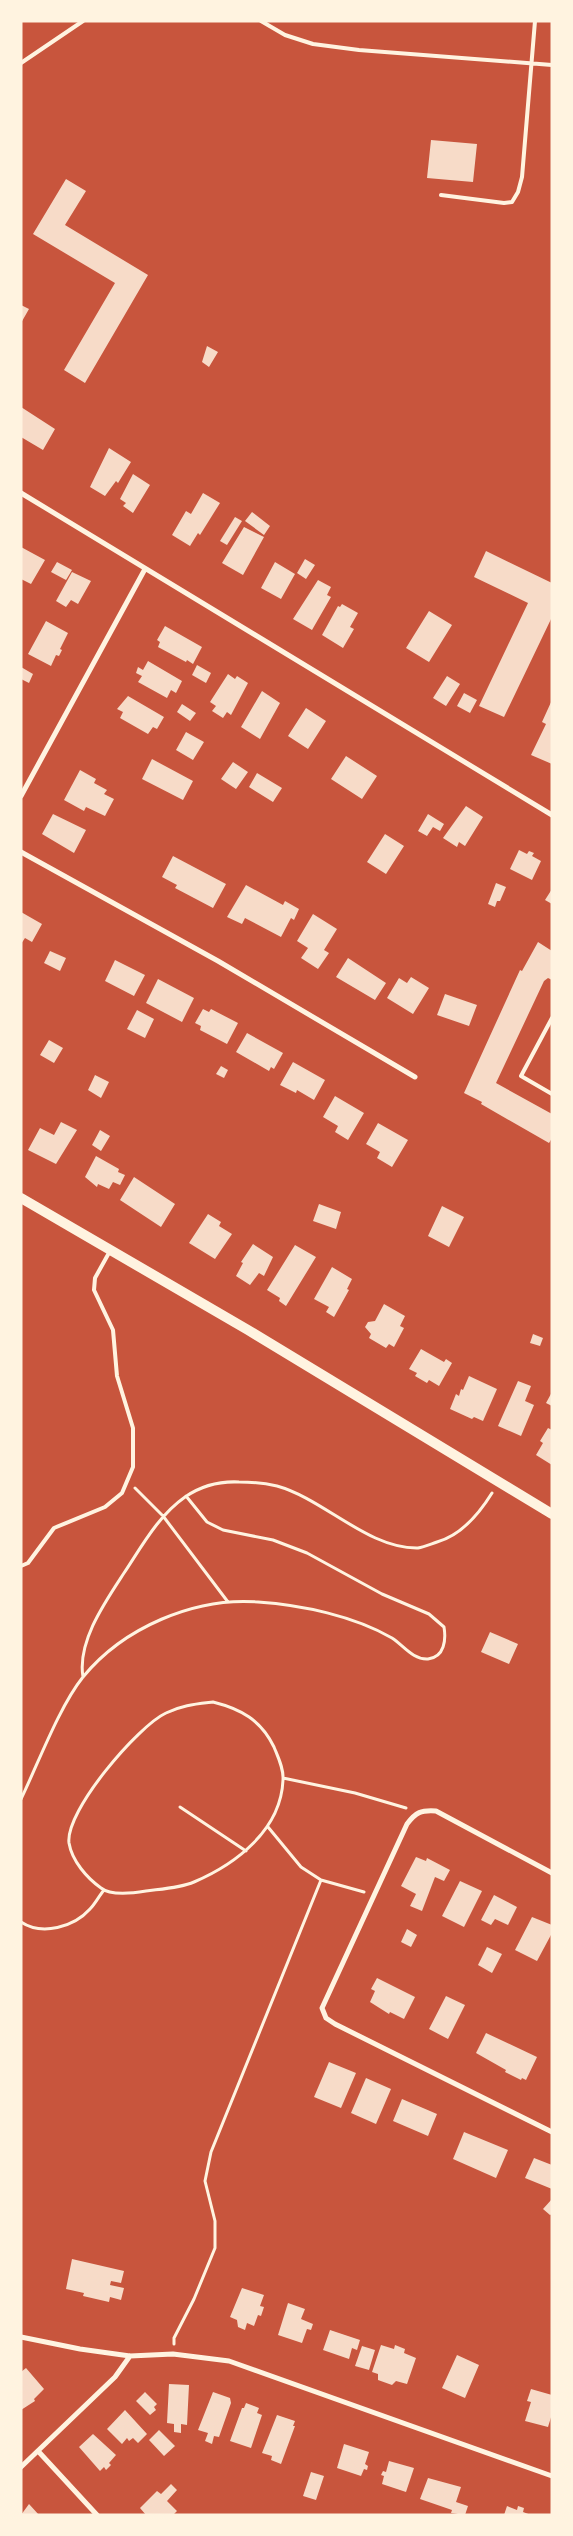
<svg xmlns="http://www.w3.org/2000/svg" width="573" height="2536" font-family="'Sofia Sans Condensed',sans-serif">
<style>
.building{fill:#f7dbc8}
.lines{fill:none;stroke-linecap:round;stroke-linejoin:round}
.path{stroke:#fff3e0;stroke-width:3}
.service{stroke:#fff3e0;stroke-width:4}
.minor{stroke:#fff3e0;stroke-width:5}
.secondary{stroke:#fff3e0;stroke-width:10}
</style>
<rect width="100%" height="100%" fill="#c8553d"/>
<!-- building -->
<path class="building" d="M431 140 477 144 473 182 427 178Z
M66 179 86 191 65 225 148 275 85 383 64 370 115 283 33 234Z
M21 305 29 309 21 323Z
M207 346 218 352 209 367 202 362Z
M21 407 55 429 43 450 21 437Z
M109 448 131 462 118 483 116 481 105 496 90 487Z
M133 474 150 485 133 513 123 506 126 503 120 499Z
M203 493 220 503 200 535 198 533 190 546 172 535 186 511 191 514Z
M252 512 270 526 264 535 245 521Z
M235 517 242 521 227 545 220 541Z
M244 527 264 537 243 575 222 563Z
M21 547 45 560 31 584 21 579Z
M486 551 552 583V617L504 717 479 706 528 603 474 577Z
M305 559 315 565 306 579 297 573Z
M57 562 72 570 66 580 51 572Z
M275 562 295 574 281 599 261 588Z
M72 572 91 581 78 604 71 600 66 607 56 601Z
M318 580 331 587 327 595 331 597 312 630 293 619Z
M342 604 358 613 350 627 354 629 343 648 322 635 338 606 340 607Z
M429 611 452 625 429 662 406 648Z
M46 621 68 633 60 649 62 650 59 656 56 655 51 666 28 654Z
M165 626 202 647 193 664 187 660 186 662 158 647 160 642 157 640Z
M148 661 182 681 176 693 171 690 167 698 138 682 142 676 136 673 138 667 143 670Z
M197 665 211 673 206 683 192 675Z
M21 667 33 674 29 683 21 679Z
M228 674 235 679 237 676 248 683 231 715 227 712 223 718 212 711 216 706 210 702Z
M447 676 460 684 446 706 433 698Z
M262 691 280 703 260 739 241 727Z
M464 693 477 700 470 713 457 706Z
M128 696 164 717 157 729 153 727 148 734 120 718 123 712 117 709Z
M552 700V764L531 755 546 724 542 722Z
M182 704 196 713 190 721 177 712Z
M306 708 326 721 308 749 288 736Z
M186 732 204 742 193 760 176 750Z
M346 756 377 776 362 799 331 779Z
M152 759 193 781 183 800 142 779Z
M233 762 248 772 236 789 221 779Z
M80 770 96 779 94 783 107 790 104 794 114 799 105 816 86 807 84 811 64 800Z
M257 773 282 788 273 802 249 787Z
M466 806 483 817 465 846 459 842 457 847 443 838Z
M53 814 86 830 74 853 42 834Z
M428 814 444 824 440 831 433 827 427 836 418 831Z
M385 834 404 846 386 874 367 862Z
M519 850 527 854 529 851 534 853 532 856 541 861 532 880 510 869Z
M173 856 226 884 213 908 175 888 177 885 162 877Z
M496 883 506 887 500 901H497L495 907 488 904Z
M246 885 283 905 285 901 299 909 294 920 291 918 281 937 245 918 242 924 227 917Z
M552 889V904L545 900Z
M21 912 42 924 32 942 25 938 21 944Z
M313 914 337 929 324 950 329 953 318 969 301 958 308 948 297 941Z
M538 942 552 951V980L548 978 544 981 496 1083 552 1114V1138L549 1143 481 1104 482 1102 464 1093 520 970 522 971Z
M50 951 66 958 60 971 44 963Z
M348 958 386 983 375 1000 336 977Z
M115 960 145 975 134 996 105 981Z
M411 977 429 988 413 1014 387 998 399 978 407 983Z
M158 979 194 998 182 1022 146 1003Z
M445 994 477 1005 469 1026 437 1015Z
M203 1009 209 1012 211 1009 238 1023 227 1044 200 1030 201 1026 195 1023Z
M137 1010 154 1019 145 1038 127 1029Z
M247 1033 283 1053 274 1069 271 1067 269 1071 236 1052Z
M49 1040 63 1048 54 1063 40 1055Z
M293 1062 325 1080 314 1100 297 1090 296 1093 280 1085Z
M221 1066 228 1070 224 1078 216 1074Z
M95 1075 109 1082 101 1098 88 1090Z
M335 1096 364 1113 348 1140 335 1132 338 1126 323 1117Z
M61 1122 77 1130 56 1164 28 1150 40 1128 54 1135Z
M378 1123 408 1140 392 1167 377 1158 380 1152 366 1144Z
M100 1130 110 1136 101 1151 92 1145Z
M96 1156 119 1169 118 1172 125 1175 120 1185 113 1182 109 1189 98 1184 97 1187 85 1177Z
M134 1177 175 1204 161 1227 120 1200Z
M319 1204 341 1212 336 1229 313 1221Z
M442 1206 464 1217 449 1247 428 1236Z
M208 1214 221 1222 219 1226 232 1234 215 1259 189 1243Z
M253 1244 273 1257 264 1276 259 1273 250 1285 236 1276 243 1263 241 1262Z
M295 1245 316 1257 286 1306 279 1301 280 1298 267 1290Z
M332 1267 352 1279 347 1289 349 1290 334 1317 326 1312 329 1307 314 1299Z
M384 1304 405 1316 400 1326 404 1328 394 1347 389 1344 386 1348 369 1338 371 1334 365 1327 368 1322 375 1321Z
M533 1334 543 1338 540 1346 530 1343Z
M421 1349 444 1362 446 1359 452 1363 439 1386 429 1380 427 1383 415 1376 417 1373 409 1369Z
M469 1376 497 1389 483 1421 474 1417 472 1419 450 1409 456 1394 459 1396 461 1389 463 1390Z
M518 1381 531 1386 525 1401 534 1405 521 1436 498 1426Z
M552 1392V1406L546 1403Z
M548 1428 552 1430V1465L536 1455 543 1443 540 1441Z
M490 1632 518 1644 509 1664 481 1652Z
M416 1857 426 1861 427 1858 450 1870 444 1881 435 1877 422 1911 410 1906 416 1894 401 1886Z
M460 1881 482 1891 464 1927 442 1916Z
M494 1895 517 1907 508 1925 495 1919 491 1925 481 1920Z
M532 1917 552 1925V1933L537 1961 515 1950Z
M407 1929 417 1935 411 1947 401 1942Z
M487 1947 502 1954 492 1973 478 1965Z
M377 1978 415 1997 404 2019 390 2012 389 2014 370 2002 375 1991 371 1989Z
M446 1996 465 2005 448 2039 429 2029Z
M486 2033 537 2057 526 2080 522 2078 521 2080 505 2072 506 2070 476 2053Z
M329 2062 356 2073 341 2108 314 2097Z
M366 2078 391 2089 376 2124 351 2113Z
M402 2099 437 2114 428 2136 393 2121Z
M464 2132 508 2150 496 2178 453 2159Z
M534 2158 552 2165V2189L525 2178Z
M552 2199V2214L550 2215 543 2209Z
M72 2259 124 2271 121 2283 111 2281 110 2285 124 2288 121 2300 110 2297 109 2302 83 2296 84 2293 66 2289Z
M242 2288 264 2295 260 2306 264 2307 261 2316 258 2315 254 2326 247 2323 245 2330 238 2327 237 2320 230 2317Z
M288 2303 305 2309 301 2319 313 2324 311 2330 307 2329 302 2343 278 2335Z
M330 2330 360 2340 357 2350 352 2348 349 2359 323 2350Z
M381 2345 394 2349 395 2345 405 2349 404 2353 416 2358 407 2384 396 2381 392 2385 378 2380V2374L372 2372Z
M362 2346 375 2350 369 2370 355 2366Z
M457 2355 479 2365 465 2398 442 2388Z
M26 2368 44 2389 34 2399 35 2401 21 2410V2372Z
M169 2384 189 2385 187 2425 181 2424V2433L174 2432V2424L167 2423Z
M531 2389 552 2395V2414L548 2427 525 2421 531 2402 527 2401Z
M145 2392 157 2404 154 2407 156 2410 150 2415 136 2401Z
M213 2392 230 2398 231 2403 219 2437 214 2436 212 2444 205 2441 208 2433 198 2430Z
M246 2403 259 2408 257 2413 262 2415 251 2448 230 2441 242 2408H244Z
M125 2410 147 2434 138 2443 133 2438 129 2441 127 2438 122 2444 107 2429Z
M277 2415 295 2421 293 2426H295L281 2464 271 2460 272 2456 262 2453Z
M159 2430 175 2446 164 2456 149 2440Z
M93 2434 116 2455 109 2463 111 2465 106 2470 104 2467 100 2471 79 2447Z
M344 2444 369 2452 365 2464 368 2466 367 2470 364 2469 361 2476 337 2468Z
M389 2461 414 2468 406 2492 382 2484 384 2476 381 2475 383 2471 386 2472Z
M311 2472 324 2476 316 2500 303 2496Z
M428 2478 461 2487 456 2502 468 2506 465 2515 451 2513 452 2510 420 2499Z
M171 2484 177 2490 167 2501 177 2511 173 2515H146L140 2508 157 2491 161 2494Z
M29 2504 39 2515H21Z
M507 2506 517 2510 518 2506 524 2508 523 2512 531 2515H504Z"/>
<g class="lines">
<!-- path -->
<path class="path" d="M135 1488 163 1516 228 1602
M83 1677C77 1642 105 1602 124 1573 142 1546 158 1516 185 1497 201 1486 219 1481 239 1482 251 1482 264 1483 277 1486 324 1499 368 1549 418 1548 424 1547 431 1544 437 1542 462 1535 479 1514 492 1493
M213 1702C241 1709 261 1720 274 1747 278 1757 284 1769 283 1780 281 1830 236 1864 194 1882 180 1888 161 1889 146 1891 134 1893 111 1896 101 1888 87 1878 72 1861 69 1843 65 1811 138 1726 166 1713 182 1705 196 1704 213 1702Z
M283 1778 355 1793 406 1808
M21 1799C38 1764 59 1707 83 1677 123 1628 194 1597 258 1602 302 1605 354 1616 392 1638 403 1645 413 1660 428 1659 445 1657 446 1639 444 1627L429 1614 382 1594 307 1553 273 1540 223 1530 207 1522 186 1496
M180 1807 246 1851
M268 1827 301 1867 321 1880 364 1892
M21 1922C42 1936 74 1927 90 1909 95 1904 99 1896 104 1890
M174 2344V2338L194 2299 215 2248V2221L205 2181 211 2152 321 1880"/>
<!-- service -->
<path class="service" d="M261 21 285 35 313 44 359 50 552 65
M21 63 83 21
M441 195 504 203 512 202 518 192 522 177 535 21
M552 1018 521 1076 552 1094
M21 1566 28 1563 54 1528 105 1507 122 1493 133 1467V1428L117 1376 113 1330 94 1290 95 1278 110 1251"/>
<!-- minor -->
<path class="minor" d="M21 493 552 815
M21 796 145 569
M21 852 218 961 415 1077
M552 1873 436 1811C421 1810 416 1812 407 1824L322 2008 326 2018 335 2024 552 2132
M21 2337 80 2349 130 2356 173 2354 229 2361 552 2476
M38 2451 97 2515
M21 2467 115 2377 130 2356"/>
<!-- secondary -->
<path class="secondary" d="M21 1198 248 1330 552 1514"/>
</g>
<!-- border -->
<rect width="573" height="2536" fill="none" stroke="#fff3e0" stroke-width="45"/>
</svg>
